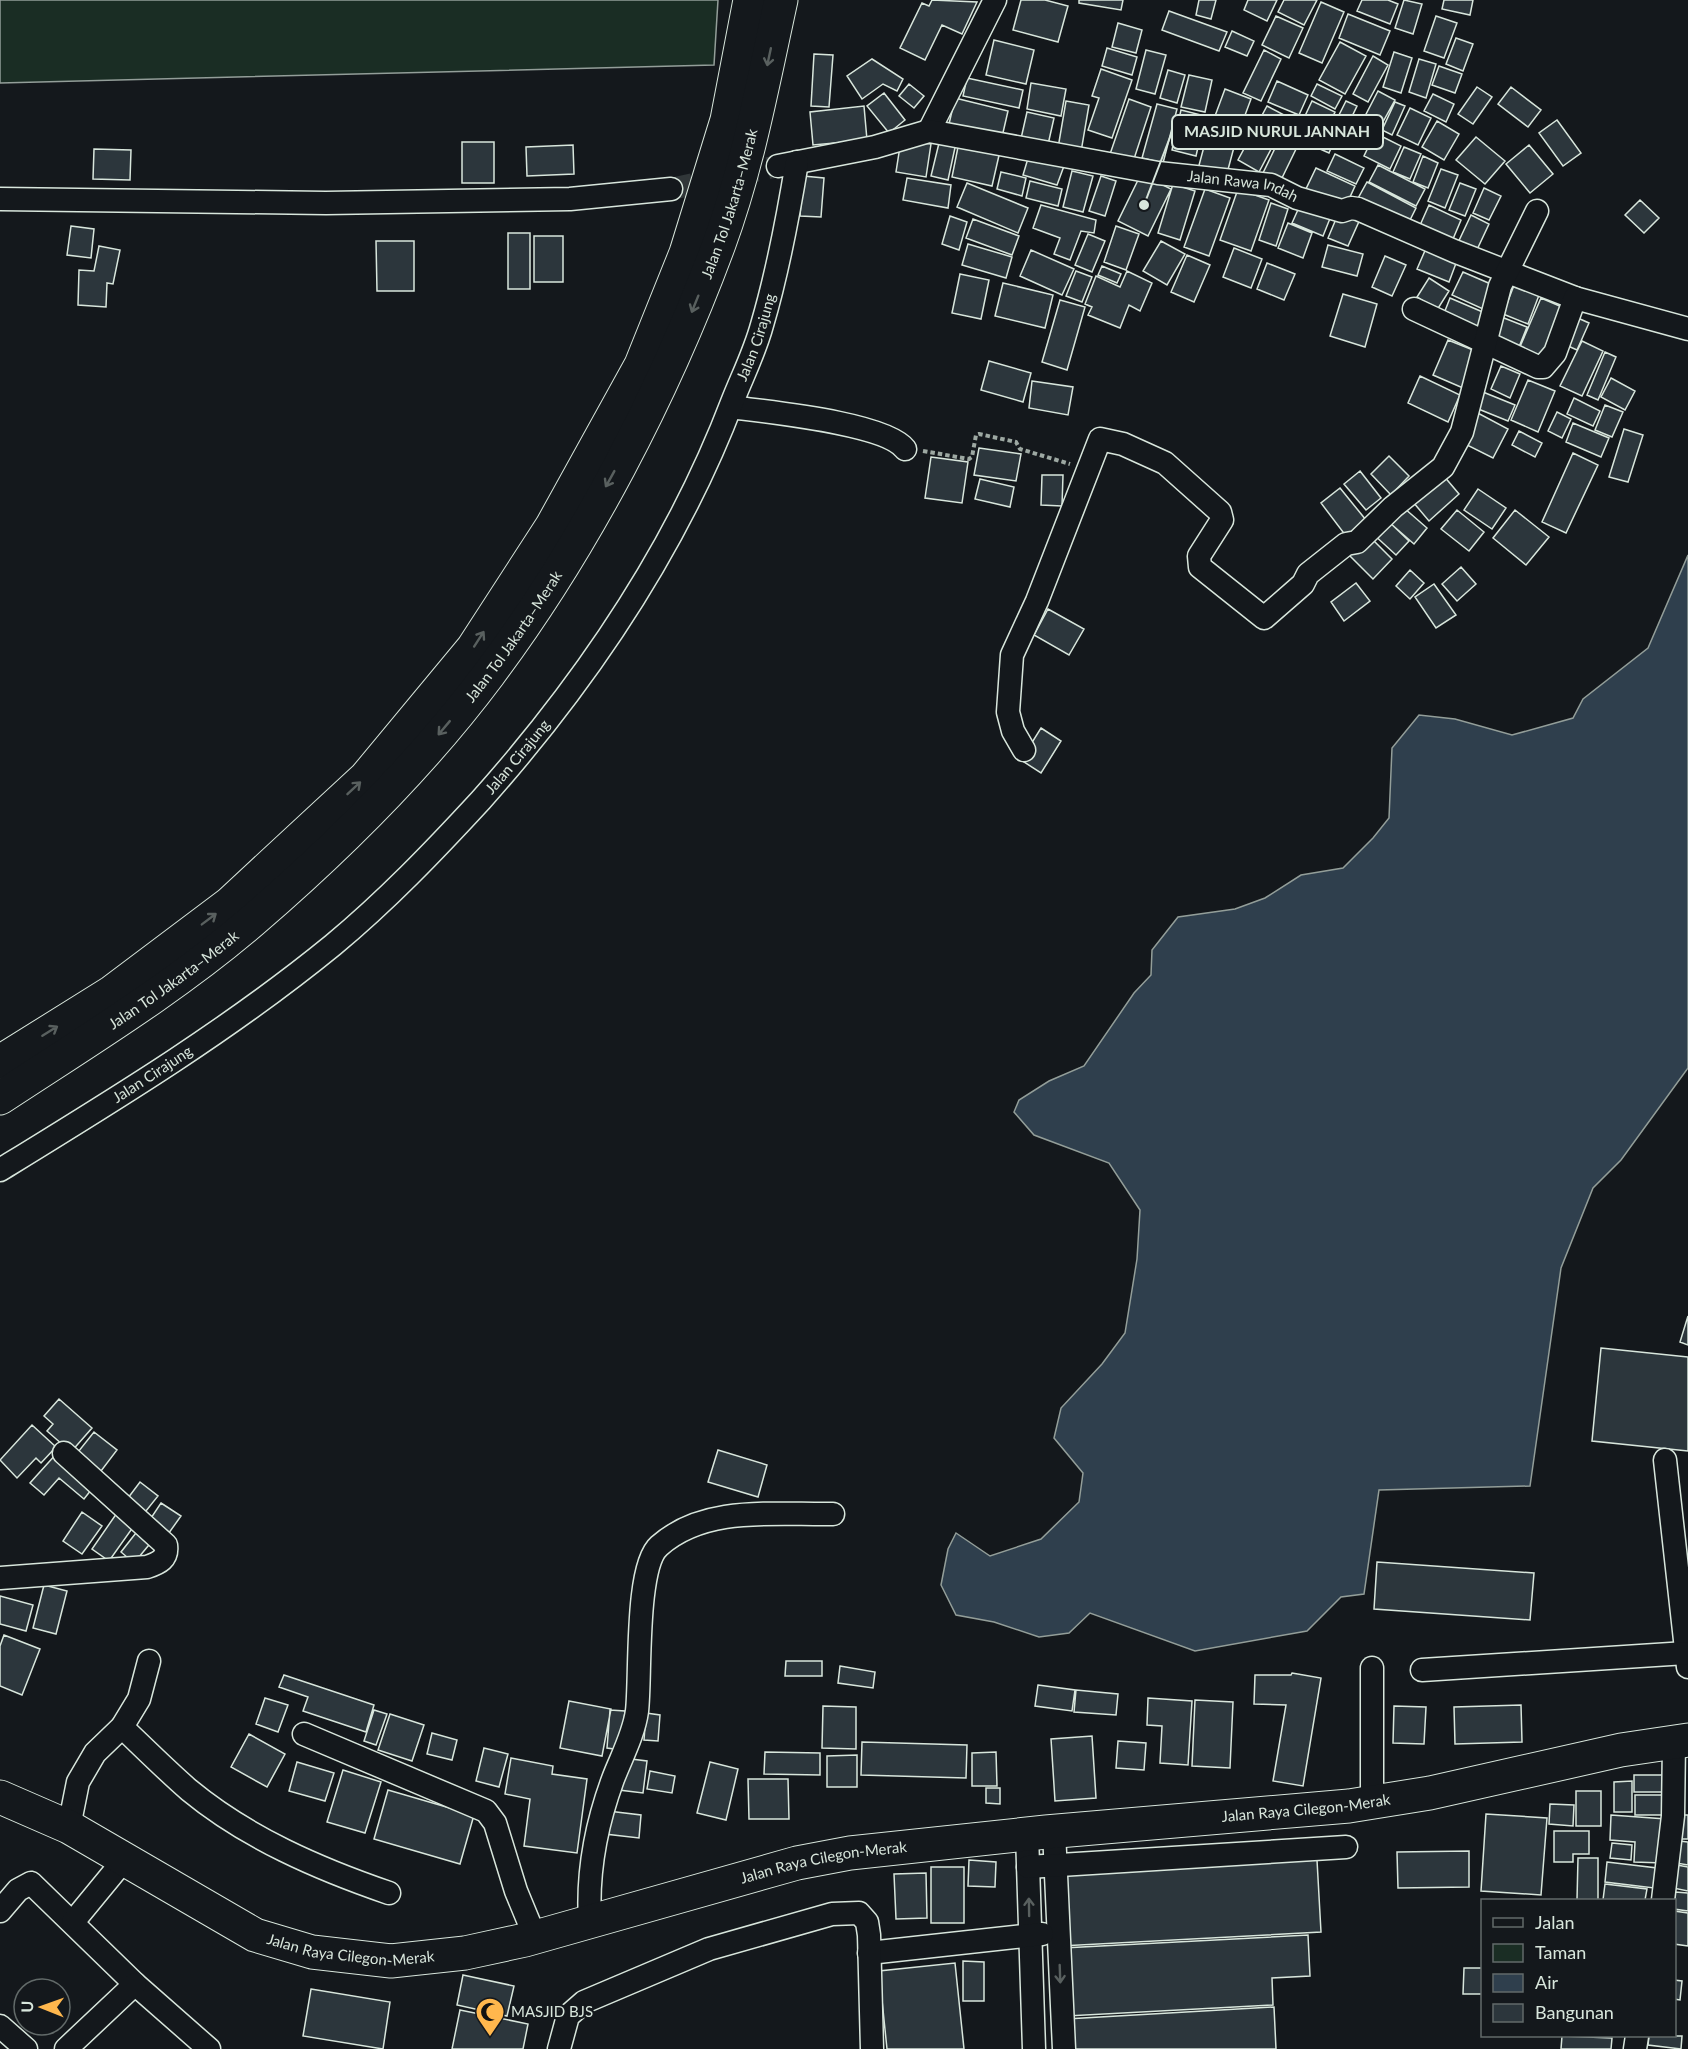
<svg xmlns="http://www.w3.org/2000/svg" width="1688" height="2049" font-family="Lato,sans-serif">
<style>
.green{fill:#1a2d24;stroke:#939e99;stroke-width:1.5}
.water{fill:#2f3f4d;stroke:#939e99;stroke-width:1.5}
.building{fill:#2c363c;stroke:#d8e6dc;stroke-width:1.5}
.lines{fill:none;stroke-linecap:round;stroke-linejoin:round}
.minor-tunnel{stroke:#313739;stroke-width:22;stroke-dasharray:22 11;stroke-linecap:butt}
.minor-casing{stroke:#d8e6dc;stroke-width:25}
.highway-casing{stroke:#d8e6dc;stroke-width:35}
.path{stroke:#9da8a2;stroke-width:4;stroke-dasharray:4.5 3;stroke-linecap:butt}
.minor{stroke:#14181c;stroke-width:22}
.highway{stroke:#14181c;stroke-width:33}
.oneway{stroke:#59605f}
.labels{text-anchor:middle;stroke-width:4.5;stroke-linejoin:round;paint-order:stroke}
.street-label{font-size:15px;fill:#d8e6dc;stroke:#14181c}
.poi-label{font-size:15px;fill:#d8e6dc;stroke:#14181c;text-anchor:start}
.leader{fill:none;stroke:#d8e6dc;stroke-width:2}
.callout-dot{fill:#d8e6dc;stroke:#14181c;stroke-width:2}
.callout{fill:#14181c;stroke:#d8e6dc;stroke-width:2}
.callout-label{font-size:16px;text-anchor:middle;font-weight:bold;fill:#d8e6dc}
</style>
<rect width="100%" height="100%" fill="#14181c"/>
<!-- green -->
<path class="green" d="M0 0H718L714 65 0 83Z"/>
<!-- water -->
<path class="water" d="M1688 555V1068L1621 1160 1593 1188 1561 1268 1530 1486 1379 1490 1364 1594 1341 1597 1307 1631 1195 1651 1090 1613 1069 1633 1039 1637 994 1622 956 1615 941 1585 948 1549 956 1533 990 1556 1041 1539 1079 1502 1083 1473 1054 1438 1061 1408 1102 1364 1125 1333 1137 1259 1140 1210 1109 1163 1034 1135 1014 1112 1019 1100 1049 1081 1084 1066 1134 993 1151 975 1152 950 1178 917 1235 909 1265 898 1301 875 1343 868 1373 838 1389 818 1392 748 1419 715 1455 719 1512 735 1573 718 1583 699 1648 648Z"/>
<!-- building -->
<path class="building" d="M932 0 977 2 962 34 942 25 925 60 900 48 922 3 929 6Z
M1021 0H1045L1068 6 1058 42 1013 30Z
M1079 0H1123L1121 10 1079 3Z
M1199 0H1216L1211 19 1196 15Z
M1248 0H1277L1267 21 1244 10Z
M1284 0H1317L1304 25 1278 12Z
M1362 0H1388L1398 4 1390 24 1357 11Z
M1404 0 1422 4 1413 34 1395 28Z
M1444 0H1473L1470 15 1442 9Z
M1321 2 1344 12 1322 63 1299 53Z
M1169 11 1227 32 1219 51 1162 30Z
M1348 14 1390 31 1380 55 1339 38Z
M1276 16 1303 28 1289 58 1262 45Z
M1436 16 1457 23 1444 58 1424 51Z
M1118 23 1142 30 1136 53 1112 47Z
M1232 31 1254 41 1247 56 1225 47Z
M1456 38 1473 44 1463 71 1446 64Z
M994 40 1034 50 1026 84 986 75Z
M1340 42 1366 56 1345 94 1319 80Z
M1107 48 1137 57 1132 75 1102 66Z
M1146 50 1166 55 1155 94 1136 89Z
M1264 50 1281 59 1261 101 1243 93Z
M1394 52 1412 58 1401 93 1383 87Z
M814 54 833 55 829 107 811 106Z
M1373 56 1388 65 1368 102 1353 94Z
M872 59 903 79 897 91 883 84 862 99 847 76Z
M1419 59 1436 64 1426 98 1409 92Z
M1439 66 1462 74 1455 93 1432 85Z
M1101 69 1132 80 1112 138 1088 130 1099 98 1092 96Z
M1168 70 1185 75 1177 103 1160 98Z
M1189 75 1212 80 1205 112 1181 107Z
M967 78 1023 90 1019 108 963 96Z
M1277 81 1308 95 1299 115 1268 102Z
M1031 83 1066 89 1061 116 1027 109Z
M909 84 924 96 914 108 899 96Z
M1317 84 1342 96 1335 109 1311 96Z
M1477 87 1492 97 1473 124 1458 114Z
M1511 87 1541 110 1528 127 1498 104Z
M1225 89 1251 99 1238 134 1212 124Z
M1378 91 1395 100 1379 129 1363 120Z
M884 93 905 120 889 133 867 106Z
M1433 94 1454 104 1446 122 1424 111Z
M955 98 1008 111 1002 137 949 124Z
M1129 99 1151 107 1132 165 1109 157Z
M1066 101 1089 105 1081 152 1058 148Z
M1312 101 1335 112 1328 127 1305 116Z
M1346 101 1357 106 1344 133 1333 127Z
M1395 102 1405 106 1392 135 1382 130Z
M1157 104 1177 109 1163 163 1142 158Z
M864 106 867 140 813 145 810 112Z
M1267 106 1288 117 1259 172 1238 160Z
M1410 108 1431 118 1418 145 1397 135Z
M1181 110 1205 116 1196 156 1172 150Z
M1027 112 1054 118 1047 149 1020 143Z
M1557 120 1581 153 1563 166 1539 133Z
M1437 121 1459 134 1444 160 1422 147Z
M1318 127 1337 134 1329 153 1311 145Z
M1209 128 1237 136 1226 177 1198 169Z
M1375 133 1401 146 1390 169 1364 156Z
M1476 137 1505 161 1485 184 1456 160Z
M1280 138 1297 147 1280 182 1263 173Z
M940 139 956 143 948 180 931 176Z
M901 140 931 144 926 177 896 172Z
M462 142H494V183H462Z
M959 142 1000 151 992 186 952 177Z
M573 145 574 174 527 176 526 147Z
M1529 145 1553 174 1530 193 1506 164Z
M1404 147 1421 154 1410 179 1393 172Z
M94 149 131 150 130 180 93 179Z
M1335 154 1364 168 1356 184 1327 171Z
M1029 155 1064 166 1057 185 1023 175Z
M1423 156 1438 163 1428 188 1413 182Z
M1378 165 1425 189 1416 206 1369 182Z
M1316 168 1355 186 1344 210 1305 191Z
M1441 169 1458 175 1445 208 1428 201Z
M1072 171 1093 176 1083 212 1063 207Z
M1001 172 1026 178 1022 196 997 189Z
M1141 174 1171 189 1148 236 1118 221Z
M803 176 824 178 821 217 800 216Z
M1101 176 1116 181 1105 216 1089 211Z
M907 178 951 185 948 208 903 200Z
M1030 181 1062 189 1058 206 1026 198Z
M1367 182 1416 208 1406 228 1356 202Z
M967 183 1028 208 1018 233 957 207Z
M1460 183 1476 189 1465 216 1449 210Z
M1173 184 1195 191 1180 240 1158 233Z
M1484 188 1501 196 1489 220 1473 213Z
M1205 189 1230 198 1209 256 1184 247Z
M1238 189 1269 200 1251 251 1220 240Z
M1640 200 1659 218 1644 233 1625 215Z
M1271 203 1288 209 1276 246 1259 240Z
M1301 203 1331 216 1323 236 1292 223Z
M1041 205 1096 220 1094 233 1081 231 1070 260 1054 254 1060 238 1033 228Z
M1429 205 1461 220 1450 246 1417 232Z
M1349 211 1361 217 1348 246 1328 238 1336 219 1344 222Z
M1471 215 1489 224 1474 256 1456 247Z
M950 216 967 222 959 250 942 244Z
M973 219 1019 236 1012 255 966 238Z
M1288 223 1312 233 1303 258 1278 248Z
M71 226 94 229 91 258 67 255Z
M1116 226 1139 234 1126 270 1104 262Z
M508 233H530V289H508Z
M1088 234 1105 241 1092 272 1075 265Z
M534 236H563V282H534Z
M376 241H414V291H377Z
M1161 241 1185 254 1167 285 1143 271Z
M968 244 1012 257 1006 278 962 265Z
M1328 245 1363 254 1357 276 1322 267Z
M99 246 120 250 113 284 107 283 106 307 78 305 79 270 94 271Z
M1427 246 1458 258 1449 282 1417 269Z
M1234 248 1262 259 1251 288 1223 277Z
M1031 250 1074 269 1062 295 1020 276Z
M1187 255 1210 265 1194 302 1171 292Z
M1385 256 1406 265 1392 296 1372 287Z
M1267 263 1295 274 1284 300 1257 289Z
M1102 266 1121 274 1117 283 1098 275Z
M1076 271 1092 277 1082 302 1066 296Z
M1127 271 1152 283 1140 311 1129 305 1120 328 1088 315 1092 307 1085 304 1096 276 1120 287Z
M1463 272 1493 285 1483 309 1452 295Z
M960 274 989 280 981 319 952 313Z
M1429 278 1449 291 1437 310 1417 297Z
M1516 280 1541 290 1528 324 1503 314Z
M1003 283 1053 295 1045 328 995 316Z
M1343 294 1377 304 1365 347 1330 336Z
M1450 298 1485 313 1475 336 1441 321Z
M1541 298 1562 307 1542 358 1519 349Z
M1060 300 1085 307 1067 370 1042 362Z
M1571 315 1589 323 1577 350 1559 342Z
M1499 316 1527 327 1519 347 1491 336Z
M1448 340 1478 352 1463 388 1433 375Z
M1582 341 1603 351 1582 396 1560 386Z
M1605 352 1616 357 1598 400 1587 395Z
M989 361 1031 373 1023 402 981 390Z
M1501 366 1520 374 1510 398 1491 389Z
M1420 376 1460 395 1448 422 1408 403Z
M1611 378 1635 391 1625 410 1601 397Z
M1528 380 1555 391 1538 432 1511 420Z
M1032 381 1073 387 1068 415 1029 408Z
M1478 390 1515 405 1508 421 1471 406Z
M1574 398 1600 411 1593 426 1567 414Z
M1605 405 1623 412 1612 437 1595 430Z
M1474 411 1508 429 1493 458 1459 441Z
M1557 412 1571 419 1562 438 1548 431Z
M1573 423 1609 438 1601 457 1566 442Z
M1624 429 1643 435 1628 482 1609 477Z
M1519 431 1542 443 1535 457 1512 445Z
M979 448 1021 454 1016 481 974 475Z
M1573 453 1598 465 1566 533 1542 522Z
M1389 456 1409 476 1391 495 1371 474Z
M931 457 968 462 962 503 925 498Z
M1360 471 1381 498 1366 510 1344 484Z
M1042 475H1063L1062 506 1041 505Z
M1443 475 1459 494 1429 521 1413 502Z
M980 479 1014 487 1010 507 975 499Z
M1340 488 1366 520 1346 536 1321 503Z
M1478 489 1506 508 1492 529 1464 510Z
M1404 508 1427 528 1414 544 1390 523Z
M1457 510 1484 532 1469 551 1441 529Z
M1515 510 1549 537 1526 565 1493 538Z
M1385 518 1409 541 1396 555 1372 533Z
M1368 535 1392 559 1373 579 1348 554Z
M1461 567 1476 584 1457 601 1442 584Z
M1410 570 1424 583 1410 599 1396 586Z
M1356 583 1370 601 1344 621 1331 602Z
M1434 584 1456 615 1436 628 1415 597Z
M1048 609 1084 629 1069 655 1034 635Z
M1041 728 1061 741 1041 773 1021 760Z
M1688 1316V1345L1680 1342Z
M1601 1348 1688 1357V1451L1592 1441Z
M59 1399 92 1428 71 1452 47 1431 53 1424 44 1416Z
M32 1425 56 1447 41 1463 36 1458 17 1478 0 1460Z
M94 1432 117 1450 98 1475 74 1457Z
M718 1450 767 1465 758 1497 708 1482Z
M57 1453 95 1485 84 1499 59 1478 44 1495 30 1483Z
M140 1482 158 1496 142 1516 125 1502Z
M161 1503 181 1516 166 1537 147 1524Z
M119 1510 136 1523 109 1561 92 1549Z
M82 1512 102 1526 82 1554 63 1541Z
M139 1529 153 1540 134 1563 121 1552Z
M1377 1562 1534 1573 1530 1620 1374 1609Z
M44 1585 67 1591 56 1634 33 1628Z
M0 1596 33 1605 26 1631 0 1624Z
M4 1635 40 1649 22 1695 0 1686V1646Z
M786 1661H822V1676H785Z
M840 1666 875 1672 873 1688 838 1683Z
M1292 1673 1321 1678 1303 1786 1273 1781 1286 1705 1254 1704 1255 1675H1291Z
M284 1675 374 1705 366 1732 303 1711 308 1697 279 1687Z
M1038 1685 1075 1690 1072 1711 1035 1706Z
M1076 1690 1118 1694 1116 1715 1074 1712Z
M265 1698 288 1705 278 1732 256 1724Z
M1148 1698 1192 1701 1188 1765 1160 1763 1162 1726 1147 1725Z
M1195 1700 1233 1702 1230 1768 1192 1766Z
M569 1701 611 1709 602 1756 560 1748Z
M1521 1705 1522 1742 1455 1744 1454 1707Z
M823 1706 856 1707V1749L822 1748Z
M1394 1706 1426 1707 1424 1744 1393 1743Z
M374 1710 387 1714 376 1745 364 1741Z
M610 1710 625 1711 621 1750 607 1748Z
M646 1713 660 1715 658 1741 644 1740Z
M390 1714 424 1725 412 1761 378 1750Z
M432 1733 457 1740 452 1760 427 1754Z
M249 1734 285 1754 267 1787 231 1767Z
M1092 1736 1096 1798 1055 1801 1051 1739Z
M1118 1741 1146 1743 1144 1770 1116 1768Z
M862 1742 967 1745 966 1778 861 1775Z
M484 1748 508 1754 499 1787 476 1781Z
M765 1752 820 1753V1775L764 1774Z
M996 1752 997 1786H972V1753Z
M857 1755V1787H827V1756Z
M511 1758 553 1766 552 1774 587 1779 577 1853 524 1846 530 1799 505 1794Z
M623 1758 647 1761 643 1793 619 1790Z
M297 1762 334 1773 325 1801 289 1791Z
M710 1762 738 1769 726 1820 697 1813Z
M343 1770 381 1782 365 1833 327 1822Z
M650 1771 675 1776 672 1793 647 1789Z
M1634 1775H1667V1792H1634Z
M748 1779H788L789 1819H749Z
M1632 1781V1812H1614V1782Z
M986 1788H1000V1804L986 1803Z
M388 1790 474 1815 460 1864 374 1839Z
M1576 1791H1601V1826H1576Z
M1635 1795H1665L1666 1815H1635Z
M1550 1804 1574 1805 1573 1826 1549 1824Z
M608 1811 641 1815 639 1838 605 1834Z
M1486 1814 1547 1818 1541 1895 1481 1891Z
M1611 1815 1666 1819 1663 1863 1634 1862 1635 1842 1610 1840Z
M1682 1815H1688V1839H1680Z
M1554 1831H1589V1854H1573V1862H1554Z
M1679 1841 1688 1842V1865L1676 1863Z
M1612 1843 1632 1845 1631 1860 1610 1858Z
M1469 1851V1887L1398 1888 1397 1852Z
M1578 1858H1598V1900H1577Z
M969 1860 996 1862 995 1887 968 1886Z
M1317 1860 1321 1932 1061 1946 1057 1874Z
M1607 1862 1657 1868 1654 1888 1605 1882Z
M1677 1865 1688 1867V1891L1673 1888Z
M931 1867H964V1923H931Z
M926 1873 927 1918 896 1919 894 1874Z
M1605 1884 1647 1889 1645 1900H1603Z
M1675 1892 1688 1893V1911L1674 1909Z
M1674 1911 1688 1913V1946L1674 1944Z
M1308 1935 1310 1976 1272 1978 1273 2005 1067 2016 1063 1948Z
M963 1961 984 1962V2001H963Z
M955 1963 964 2049H887L879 1971Z
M1464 1968H1482V1994H1463Z
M463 1975 514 1986 507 2016 457 2005Z
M1674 1980 1682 1981 1680 2000 1674 1999Z
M311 1989 390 2002 383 2049 303 2036Z
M1274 2007 1276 2049H1068L1066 2019Z
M460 2010 528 2024 523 2049H452Z
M1562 2036 1612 2038 1611 2049H1561Z
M1649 2036H1682L1681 2049 1648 2045Z"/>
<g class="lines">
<!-- minor-tunnel -->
<path class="minor-tunnel" d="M671 189 778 166"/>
<!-- minor casing -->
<g class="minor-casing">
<g id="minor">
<path d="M929 131 995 0"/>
<path id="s1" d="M778 166 875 147 929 131 1158 173 1271 185 1297 198 1342 211 1351 208 1358 209 1454 251 1575 298"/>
<path d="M0 199 326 203 570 199 671 189"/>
<path d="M1414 309 1538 367H1543L1555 353 1575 298 1688 329"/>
<path d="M731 407C767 412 885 423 905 449"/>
<path d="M1024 750 1013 731 1008 712 1012 655 1037 601 1100 439 1123 444 1165 463 1220 512 1222 520 1199 556 1200 567 1264 618 1303 584 1308 574 1346 544 1357 542 1393 507 1443 467 1462 432 1500 286 1537 211"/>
<path id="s2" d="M0 1170C114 1100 229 1030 333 945 386 901 434 851 481 800 587 681 676 550 733 400 743 375 755 351 762 325 778 271 788 217 797 162"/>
<path d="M1665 1460 1688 1667"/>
<path d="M0 1578 147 1567C159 1563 168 1559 166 1545L64 1453"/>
<path d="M1422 1670 1686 1653"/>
<path d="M122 1727C144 1748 166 1770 189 1790 247 1838 319 1869 389 1893"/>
<path d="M304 1734 486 1811 495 1823 516 1891 535 1937"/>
<path d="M1372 1802V1668"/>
<path d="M69 1827 78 1782 95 1753 122 1727 139 1699 149 1661"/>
<path d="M1054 1831 1064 2049"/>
<path d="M1027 1834 1034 2049"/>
<path d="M1028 1867 1346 1847"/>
<path d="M1663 1900 1673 1816 1674 1743"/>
<path d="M0 1911 18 1890 31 1883 135 1984 209 2049"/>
<path d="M73 1922 124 1860"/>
<path d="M590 1922C587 1873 596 1825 613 1779 621 1758 634 1734 637 1711 641 1678 635 1567 659 1546 705 1505 775 1515 833 1514"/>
<path d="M869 1953 1042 1934"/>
<path d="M0 2026 26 2049"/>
<path d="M66 2049 135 1984"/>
<path d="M559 2049 568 2016 584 2002 709 1949 832 1914 859 1913 867 1922 869 1935 872 2049"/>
<path d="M1635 2049 1637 2036"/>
</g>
</g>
<!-- highway casing -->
<g class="highway-casing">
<g id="highway">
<path d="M0 1062 112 992 229 904 366 777 473 648 552 526 641 365 686 253 727 120 750 0"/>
<path id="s3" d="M0 1098C85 1042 174 988 252 921 337 848 421 765 489 674 584 547 664 393 719 244 748 165 763 82 781 0"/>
<path id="s4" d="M0 1797 69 1827 255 1935 312 1952 391 1961 465 1953 525 1940 797 1863 850 1853 1046 1832 1349 1806 1430 1793 1621 1750 1688 1740"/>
</g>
</g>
<!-- path -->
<path class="path" d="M923 451 969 459 972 457 976 435 979 434 1016 442 1020 449 1070 464"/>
<!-- minor -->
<use href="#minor" class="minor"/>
<!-- highway -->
<use href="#highway" class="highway"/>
</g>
<!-- one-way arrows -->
<defs><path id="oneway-shaft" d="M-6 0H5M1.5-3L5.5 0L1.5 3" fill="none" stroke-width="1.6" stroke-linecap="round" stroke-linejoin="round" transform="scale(1.5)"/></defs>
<g class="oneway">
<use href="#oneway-shaft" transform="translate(769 57) rotate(102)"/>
<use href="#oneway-shaft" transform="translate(695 304) rotate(112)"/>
<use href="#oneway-shaft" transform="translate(610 479) rotate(119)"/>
<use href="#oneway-shaft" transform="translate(479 639) rotate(-57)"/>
<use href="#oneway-shaft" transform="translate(444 728) rotate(130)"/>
<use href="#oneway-shaft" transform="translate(354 788) rotate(-43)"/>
<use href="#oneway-shaft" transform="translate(209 919) rotate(-37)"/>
<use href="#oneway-shaft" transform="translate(50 1031) rotate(-32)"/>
<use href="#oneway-shaft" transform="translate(1029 1907) rotate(-91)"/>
<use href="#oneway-shaft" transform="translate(1060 1974) rotate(88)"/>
</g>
<!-- icons -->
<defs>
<g id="mosque-pin" transform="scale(1.5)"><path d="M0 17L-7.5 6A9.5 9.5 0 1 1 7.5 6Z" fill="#ffb74d" stroke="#14181c"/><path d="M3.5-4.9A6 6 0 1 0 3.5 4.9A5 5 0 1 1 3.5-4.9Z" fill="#111"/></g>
</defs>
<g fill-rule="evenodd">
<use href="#mosque-pin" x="490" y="2012"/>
</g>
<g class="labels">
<!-- street labels -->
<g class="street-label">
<text dy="5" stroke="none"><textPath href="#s1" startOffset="474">Jalan Rawa Indah</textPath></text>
<text dy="5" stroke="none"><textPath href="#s3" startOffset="1182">Jalan Tol Jakarta–Merak</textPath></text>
<text dy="5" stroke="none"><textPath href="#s2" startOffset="1152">Jalan Cirajung</textPath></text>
<text dy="5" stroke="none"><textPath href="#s3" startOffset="696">Jalan Tol Jakarta–Merak</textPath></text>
<text dy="5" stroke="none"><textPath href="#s2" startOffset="666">Jalan Cirajung</textPath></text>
<text dy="5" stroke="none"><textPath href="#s3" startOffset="210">Jalan Tol Jakarta–Merak</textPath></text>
<text dy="5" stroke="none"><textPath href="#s2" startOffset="180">Jalan Cirajung</textPath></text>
<text dy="5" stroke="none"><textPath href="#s4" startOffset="1360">Jalan Raya Cilegon-Merak</textPath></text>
<text dy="5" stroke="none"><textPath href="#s4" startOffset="874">Jalan Raya Cilegon-Merak</textPath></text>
<text dy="5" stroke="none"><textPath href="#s4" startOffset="388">Jalan Raya Cilegon-Merak</textPath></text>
</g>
<!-- poi labels -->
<g class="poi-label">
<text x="511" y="2017">MASJID BJS</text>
</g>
</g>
<!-- callouts -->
<path class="leader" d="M1144 205L1172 132"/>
<circle class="callout-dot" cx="1144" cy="205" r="6"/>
<rect class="callout" x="1172" y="115" width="211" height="34" rx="6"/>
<g class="callout-label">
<text x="1277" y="137">MASJID NURUL JANNAH</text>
</g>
<!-- legend -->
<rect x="1481" y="1899" width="195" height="138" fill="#14181c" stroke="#626a69" stroke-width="1.5"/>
<rect x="1493" y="1918" width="30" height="9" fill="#14181c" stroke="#626a69" stroke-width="1.5"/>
<text x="1535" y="1929" font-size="18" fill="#d8e6dc">Jalan</text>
<rect x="1493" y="1944" width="30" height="18" fill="#1a2d24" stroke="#626a69" stroke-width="1.5"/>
<text x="1535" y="1959" font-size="18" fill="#d8e6dc">Taman</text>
<rect x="1493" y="1974" width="30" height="18" fill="#2f3f4d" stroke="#626a69" stroke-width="1.5"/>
<text x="1535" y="1989" font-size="18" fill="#d8e6dc">Air</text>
<rect x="1493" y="2004" width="30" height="18" fill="#2c363c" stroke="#626a69" stroke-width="1.5"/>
<text x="1535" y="2019" font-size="18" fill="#d8e6dc">Bangunan</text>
<!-- north arrow -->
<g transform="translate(42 2007) rotate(271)"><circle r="28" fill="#14181c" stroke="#626a69" stroke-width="1.5"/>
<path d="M0-4.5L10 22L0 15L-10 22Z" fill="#ffb74d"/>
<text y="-9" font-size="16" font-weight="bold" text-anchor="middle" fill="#d8e6dc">U</text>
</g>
</svg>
